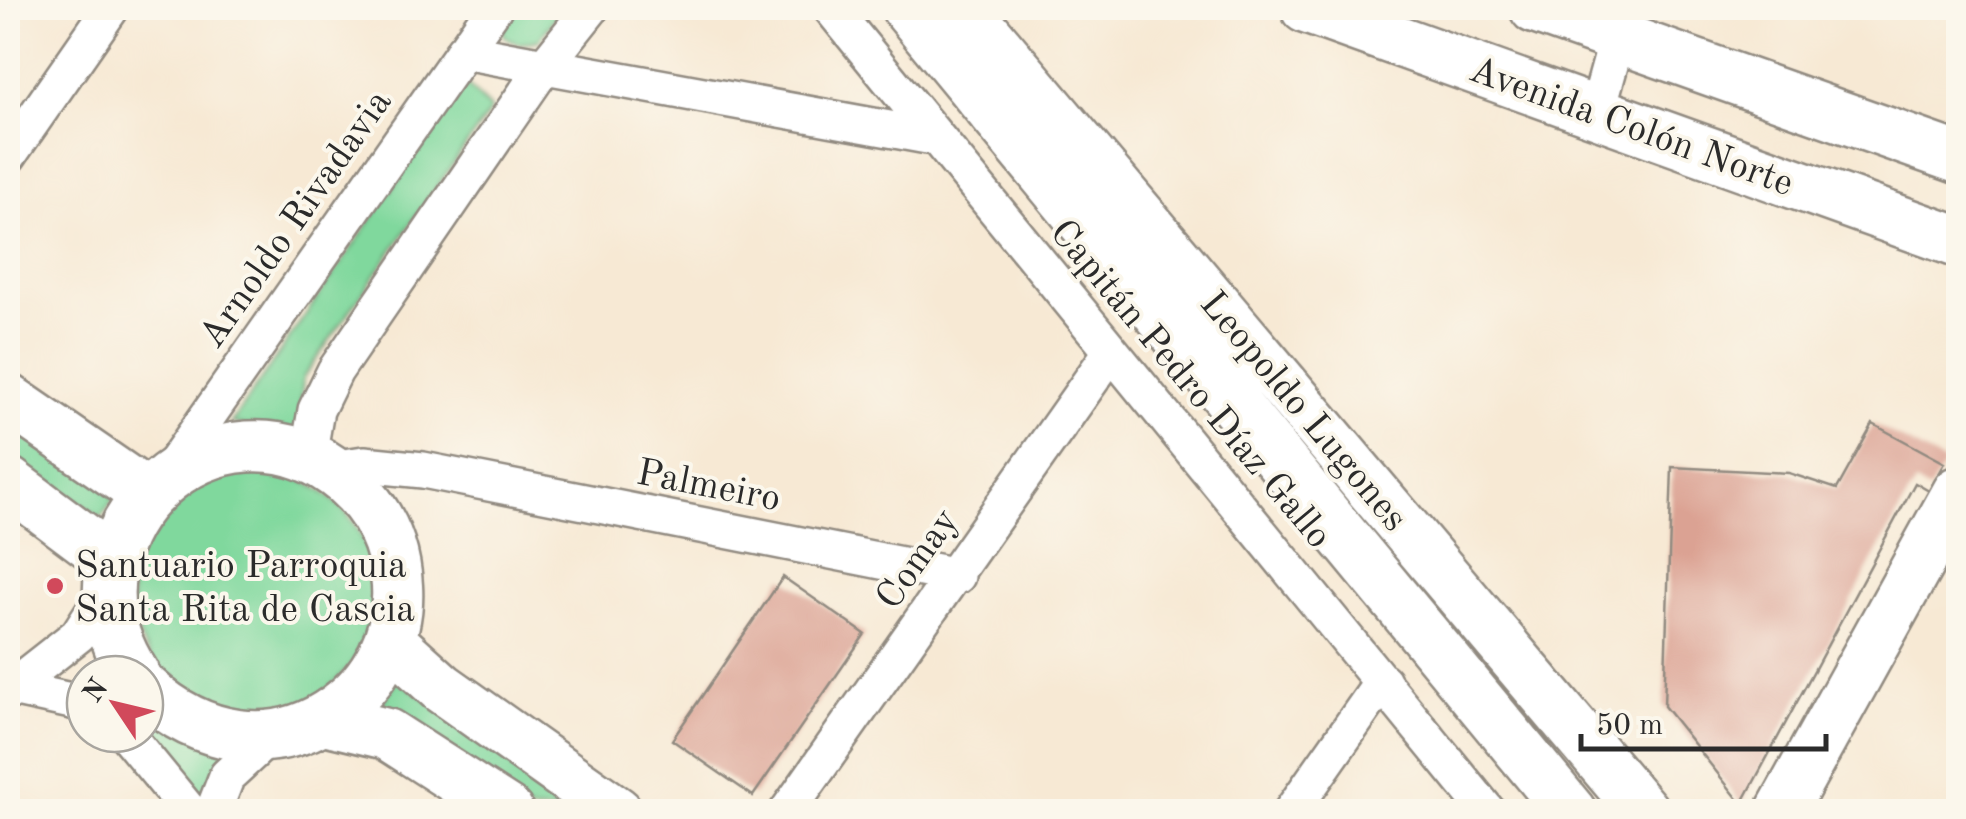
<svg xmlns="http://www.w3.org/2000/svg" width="1966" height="819" font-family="'Old Standard TT',serif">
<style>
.green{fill:#80d89d;stroke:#568264;stroke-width:2.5}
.building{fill:#dba293}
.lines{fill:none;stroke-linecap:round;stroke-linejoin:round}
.street-casing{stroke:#918a80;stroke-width:40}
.secondary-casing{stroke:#918a80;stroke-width:55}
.street{stroke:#fff;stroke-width:35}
.secondary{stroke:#fff;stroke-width:50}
.poi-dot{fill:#d1495b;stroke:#fbf7ec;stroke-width:4}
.labels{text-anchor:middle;stroke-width:8;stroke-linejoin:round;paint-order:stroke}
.street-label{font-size:38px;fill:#2b2b2b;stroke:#fbf7ec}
.poi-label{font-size:38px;fill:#2b2b2b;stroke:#fbf7ec;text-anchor:start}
</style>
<rect width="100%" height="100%" fill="#fbf7ec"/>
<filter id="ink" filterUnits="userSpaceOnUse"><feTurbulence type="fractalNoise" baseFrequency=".01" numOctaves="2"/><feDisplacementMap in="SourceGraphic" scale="20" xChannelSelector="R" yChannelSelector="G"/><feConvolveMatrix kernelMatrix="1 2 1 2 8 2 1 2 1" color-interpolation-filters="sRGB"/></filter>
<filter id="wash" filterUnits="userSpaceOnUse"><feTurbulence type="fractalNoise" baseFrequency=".0048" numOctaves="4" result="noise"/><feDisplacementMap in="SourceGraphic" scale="40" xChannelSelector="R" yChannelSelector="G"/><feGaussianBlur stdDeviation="2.25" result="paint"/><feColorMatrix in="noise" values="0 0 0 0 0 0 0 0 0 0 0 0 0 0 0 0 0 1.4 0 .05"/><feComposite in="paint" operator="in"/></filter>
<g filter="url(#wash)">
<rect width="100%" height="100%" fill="#f7e9d4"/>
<!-- green -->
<path class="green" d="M508 8H562L539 40 519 44 504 36 501 18Z
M465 83 491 110 303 378 299 438 231 423Z
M8 410 120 490 101 518 8 454Z
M131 592a122 122 0 1 1 244 0a122 122 0 1 1-244 0Z
M397 679 589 811H526L379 707Z
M145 710 245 746 207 811 145 734Z"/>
<g id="blocks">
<!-- building -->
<path class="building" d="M1873 424 1945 463 1929 491 1915 483 1742 804 1664 706 1672 467 1789 473 1837 489Z
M783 577 865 634 753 796 672 740Z"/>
</g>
</g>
<g filter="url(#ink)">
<use href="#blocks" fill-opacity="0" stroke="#918a80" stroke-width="2.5"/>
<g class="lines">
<!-- street casing -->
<g class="street-casing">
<path id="street" d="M831 8 1488 812
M463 51 933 137
M1597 112 1618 36 1619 8
M8 156 111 8
M308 457 316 410 335 371 543 68 591 8
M332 469 364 464 423 470 957 576
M167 474 494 8
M11 688 85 704
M8 690 78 635 108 588
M126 734 190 812
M213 812 227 776 269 737
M787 812 1111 352
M1291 812 1383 681"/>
</g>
<!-- secondary casing -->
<g class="secondary-casing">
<path id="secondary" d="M907 8 1571 812
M965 8 1644 812
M1306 8 1958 242
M1535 8 1958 158
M8 399 146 494
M8 482 112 560
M390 641 442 688 617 812
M134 674C42 535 221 374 346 481 378 509 395 545 397 586 400 635 376 681 337 709 274 755 199 739 145 689
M324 719 387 734 508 812
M1781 812 1958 492"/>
</g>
<!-- street -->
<use href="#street" class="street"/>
<!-- secondary -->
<use href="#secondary" class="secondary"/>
</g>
</g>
<!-- markers -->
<circle class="poi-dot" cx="55" cy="586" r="10"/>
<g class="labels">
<!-- street labels -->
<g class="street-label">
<text transform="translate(1632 125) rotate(20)" y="13">Avenida Colón Norte</text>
<text transform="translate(294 218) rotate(-55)" y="13">Arnoldo Rivadavia</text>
<text transform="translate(1192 383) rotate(50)" y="13">Capitán Pedro Díaz Gallo</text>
<text transform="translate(1305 410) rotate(50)" y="13">Leopoldo Lugones</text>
<text transform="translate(709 484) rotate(11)" y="13">Palmeiro</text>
<text transform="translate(916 558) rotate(-55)" y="13">Comay</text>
</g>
<!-- poi labels -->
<g class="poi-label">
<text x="75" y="577">Santuario Parroquia<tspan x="75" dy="44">Santa Rita de Cascia</tspan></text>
</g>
</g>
<!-- margin -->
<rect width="1966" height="819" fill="none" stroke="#fbf7ec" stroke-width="40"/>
<!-- north arrow -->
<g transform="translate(115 704) rotate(305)"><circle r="48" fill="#fbf7ec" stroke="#a8a59f" stroke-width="2.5"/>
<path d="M0-8L18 38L0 25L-18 38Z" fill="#d1495b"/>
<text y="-15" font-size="28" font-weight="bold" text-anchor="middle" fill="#2b2b2b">N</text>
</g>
<!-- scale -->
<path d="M1581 734v15h245v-15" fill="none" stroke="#2b2b2b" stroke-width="5"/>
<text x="1596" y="734" font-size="30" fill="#2b2b2b" stroke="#fbf7ec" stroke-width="8" paint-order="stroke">50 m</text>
</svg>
